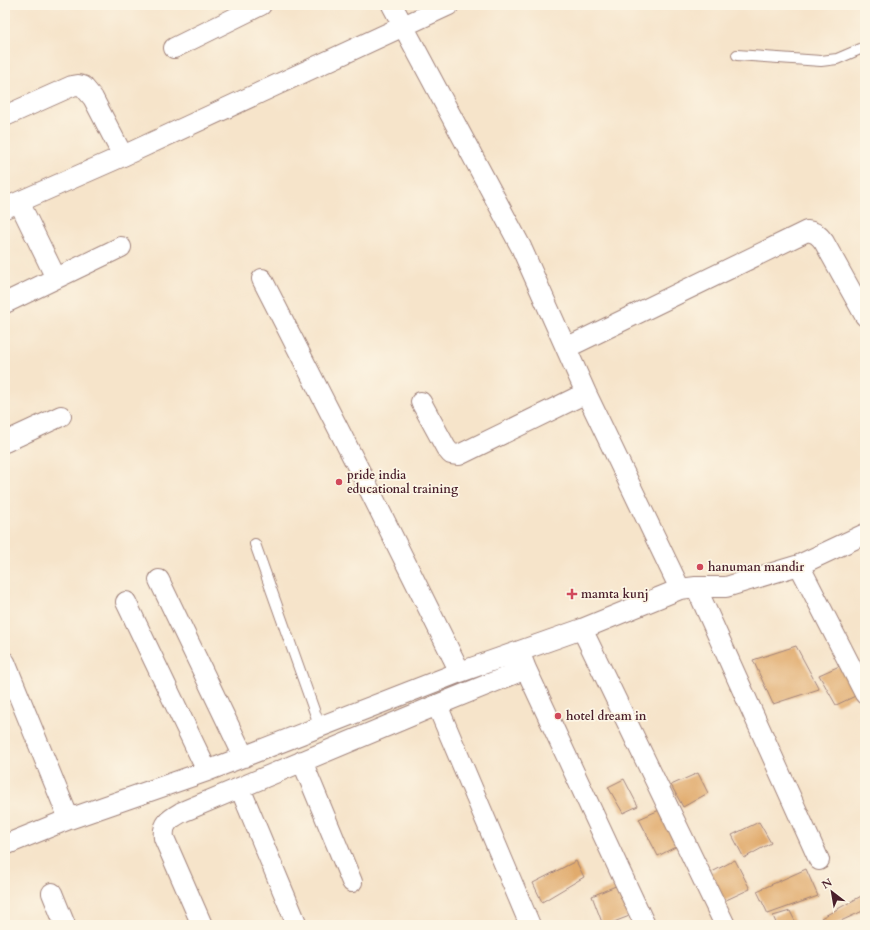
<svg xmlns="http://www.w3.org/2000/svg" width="870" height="930" font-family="Cardo,serif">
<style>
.building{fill:#e1ab6d}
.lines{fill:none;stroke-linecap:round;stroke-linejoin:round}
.service-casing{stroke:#a0827a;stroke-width:12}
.minor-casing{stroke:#a0827a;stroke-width:22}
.service{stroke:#fff;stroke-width:10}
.minor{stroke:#fff;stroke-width:20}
.poi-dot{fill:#d1495b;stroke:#fcf5e5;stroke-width:1.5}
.labels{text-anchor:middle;stroke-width:3.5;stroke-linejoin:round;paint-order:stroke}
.poi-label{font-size:12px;font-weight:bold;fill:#4a1f2b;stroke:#fcf5e5;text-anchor:start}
</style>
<rect width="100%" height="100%" fill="#fcf5e5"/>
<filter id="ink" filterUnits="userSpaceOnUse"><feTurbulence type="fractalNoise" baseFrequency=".025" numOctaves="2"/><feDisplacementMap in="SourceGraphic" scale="8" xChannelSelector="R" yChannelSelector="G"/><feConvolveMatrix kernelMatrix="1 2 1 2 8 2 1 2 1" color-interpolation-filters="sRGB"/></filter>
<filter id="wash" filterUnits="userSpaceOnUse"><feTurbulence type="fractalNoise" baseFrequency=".012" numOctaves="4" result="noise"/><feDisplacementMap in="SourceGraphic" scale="16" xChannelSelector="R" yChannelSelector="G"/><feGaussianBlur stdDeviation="0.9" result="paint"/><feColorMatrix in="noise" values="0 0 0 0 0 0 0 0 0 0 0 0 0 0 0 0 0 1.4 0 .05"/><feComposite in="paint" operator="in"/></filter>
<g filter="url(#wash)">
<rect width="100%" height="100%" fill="#f6e4ca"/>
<g id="blocks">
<!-- building -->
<path class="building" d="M796 646 819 689 773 704 753 660Z
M844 664 864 692 836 705 819 675Z
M698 773 708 793 683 807 671 785Z
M624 779 638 806 623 813 608 787Z
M664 808 681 844 658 856 639 819Z
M759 822 771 843 744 858 732 835Z
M735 860 750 889 724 901 710 873Z
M576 861 584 877 542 902 533 883Z
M806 869 818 896 768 914 757 891Z
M618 885 632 915 606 925H603L592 896Z
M865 894V910L832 925H825L821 918Z
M790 911 797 925H777L773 916Z"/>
</g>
</g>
<g filter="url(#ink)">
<use href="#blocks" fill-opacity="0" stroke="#a0827a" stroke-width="1"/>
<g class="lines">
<!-- service casing -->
<g class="service-casing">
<path id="service" d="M737 55 821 61 837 59 865 47
M255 544 320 727"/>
</g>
<!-- minor casing -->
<g class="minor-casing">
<path id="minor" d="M392 5 521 247 586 393 680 589
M174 48 261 5
M5 116 72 86 78 85 83 86 93 98 123 156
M19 202 56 278
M5 208 123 156 449 5
M262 279 371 493 460 672
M5 303 121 247
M566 348 807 231C815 232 819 235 824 242L865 316
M421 402 446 448 451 454 459 455 586 393
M5 442 61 416
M799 565 865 694
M159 580 244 757
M696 587 819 860
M126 602 207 771
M582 629 725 925
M521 656 526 669 645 925
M5 662 69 819
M526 669 437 705 530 925
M302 761 352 882
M240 788 297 925
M5 845 69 819 207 771 460 672 582 629 680 589 696 587H726L799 565 865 534
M52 893 65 925
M202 925 164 838C162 823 170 819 182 812L437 705"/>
</g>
<!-- service -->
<use href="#service" class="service"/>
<!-- minor -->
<use href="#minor" class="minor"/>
</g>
</g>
<!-- markers -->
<g class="poi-dot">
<circle cx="339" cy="482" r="4"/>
<circle cx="700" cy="567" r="4"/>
<path d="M570 588h4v4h4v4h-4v4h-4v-4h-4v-4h4z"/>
<circle cx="558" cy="716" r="4"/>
</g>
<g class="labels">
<!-- poi labels -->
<g class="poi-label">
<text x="347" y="479">pride india<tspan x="347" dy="14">educational training</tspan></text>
<text x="708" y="571">hanuman mandir</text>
<text x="581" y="598">mamta kunj</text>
<text x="566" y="720">hotel dream in</text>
</g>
</g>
<!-- margin -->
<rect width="870" height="930" fill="none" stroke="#fcf5e5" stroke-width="20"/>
<!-- north arrow -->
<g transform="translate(832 892) rotate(329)" stroke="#fcf5e5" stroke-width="3" paint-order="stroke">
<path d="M0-3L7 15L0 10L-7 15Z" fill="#4a1f2b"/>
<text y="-6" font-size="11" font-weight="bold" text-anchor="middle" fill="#4a1f2b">N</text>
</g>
</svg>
